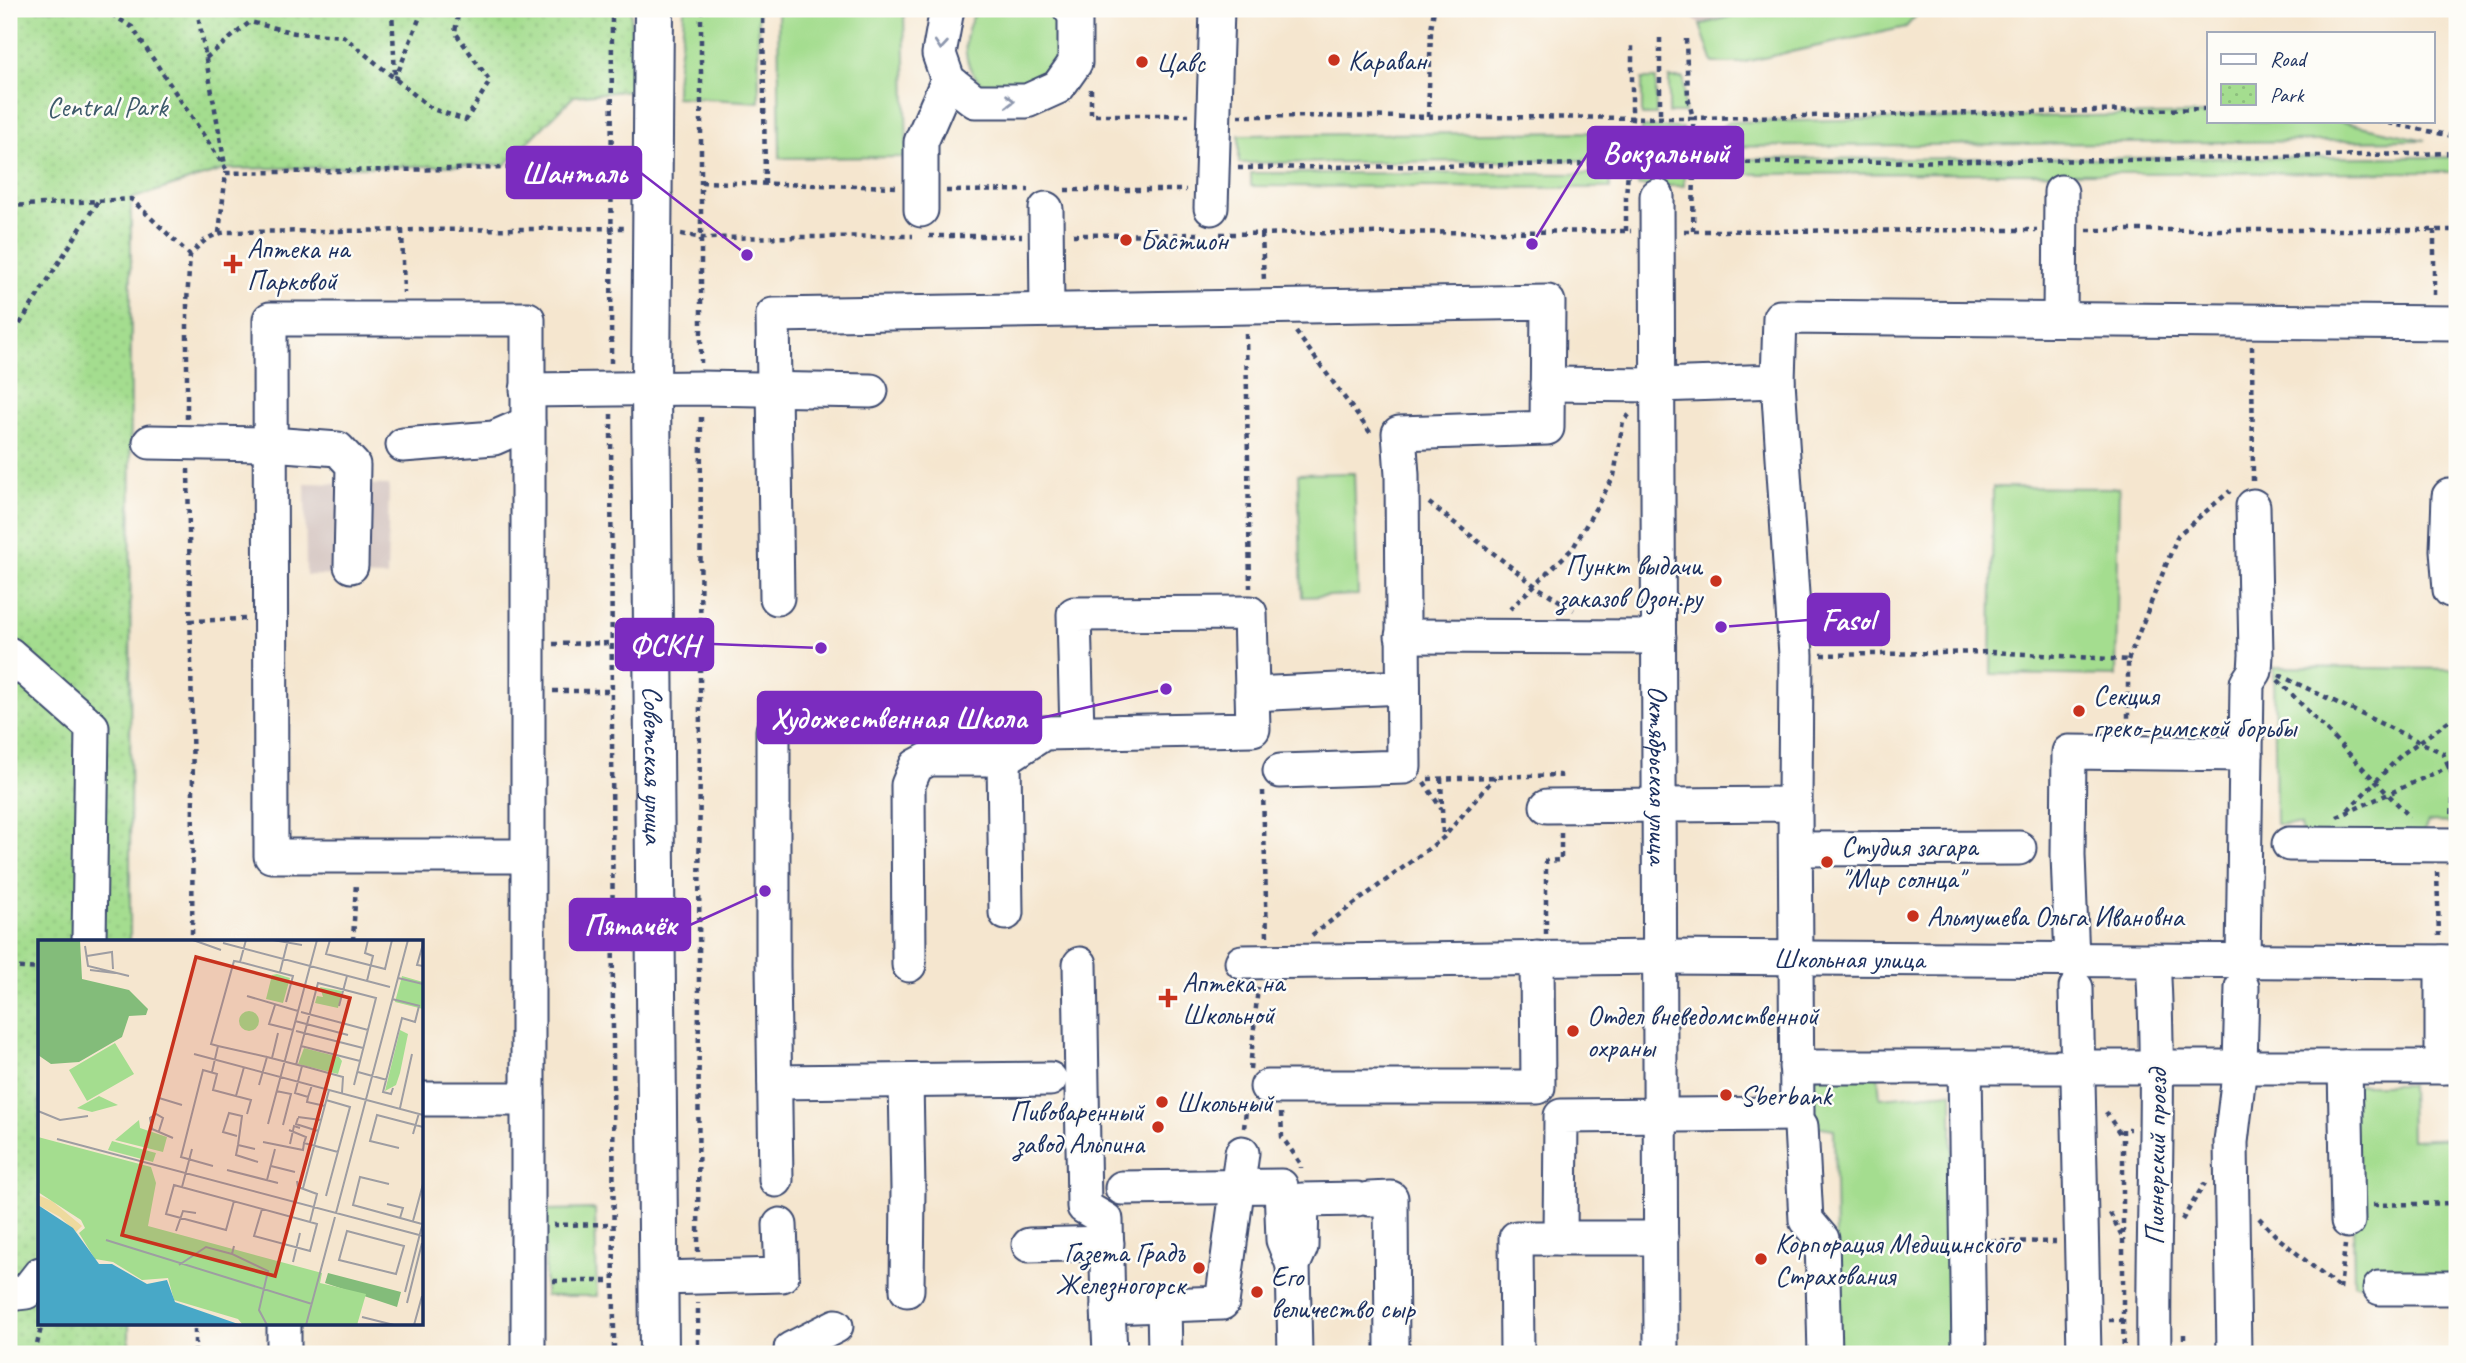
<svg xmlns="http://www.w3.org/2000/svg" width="2466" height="1363" font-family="Caveat,sans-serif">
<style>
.industrial{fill:#d0c0bc}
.green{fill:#a4dd8f;stroke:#608676;stroke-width:2}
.park{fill:url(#park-dots);stroke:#608676;stroke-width:2}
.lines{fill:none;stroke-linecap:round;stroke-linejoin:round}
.minor-casing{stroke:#3c4a6f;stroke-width:37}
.major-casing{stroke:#3c4a6f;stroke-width:42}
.path{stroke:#3c4a6f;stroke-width:4.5;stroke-dasharray:5 5;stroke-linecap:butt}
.minor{stroke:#fff;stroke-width:33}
.major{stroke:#fff;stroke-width:38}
.oneway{stroke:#8d97ae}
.poi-dot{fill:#c8321e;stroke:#fdfcf7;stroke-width:2.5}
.labels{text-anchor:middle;stroke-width:5;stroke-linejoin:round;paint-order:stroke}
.poi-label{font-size:28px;fill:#1b2f5e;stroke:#fdfcf7;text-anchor:start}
.park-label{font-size:28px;fill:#3d5a6a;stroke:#fdfcf7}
.street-label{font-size:28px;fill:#1b2f5e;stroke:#fdfcf7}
.inset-road{fill:none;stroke:#9e9da2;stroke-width:2}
.view{fill:#c8321e;fill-opacity:0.15;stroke:#c8321e;stroke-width:3.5}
.inset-edge{fill:none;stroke:#1b2f5e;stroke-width:3.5}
.leader{fill:none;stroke:#7b2cbf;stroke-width:2.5}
.callout-dot{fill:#7b2cbf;stroke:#fdfcf7;stroke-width:2.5}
.callout{fill:#7b2cbf;stroke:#7b2cbf;stroke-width:2.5}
.callout-label{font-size:30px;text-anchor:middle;font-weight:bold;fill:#fff}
</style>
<defs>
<pattern id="park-dots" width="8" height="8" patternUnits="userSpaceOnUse" patternTransform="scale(1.75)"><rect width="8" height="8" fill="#a4dd8f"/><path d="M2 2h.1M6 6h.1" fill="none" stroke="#8dbe7e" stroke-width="1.8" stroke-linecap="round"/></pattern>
</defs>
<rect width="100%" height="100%" fill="#fdfcf7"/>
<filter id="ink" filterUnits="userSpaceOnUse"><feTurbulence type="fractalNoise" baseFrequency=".0143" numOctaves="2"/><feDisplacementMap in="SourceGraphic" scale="14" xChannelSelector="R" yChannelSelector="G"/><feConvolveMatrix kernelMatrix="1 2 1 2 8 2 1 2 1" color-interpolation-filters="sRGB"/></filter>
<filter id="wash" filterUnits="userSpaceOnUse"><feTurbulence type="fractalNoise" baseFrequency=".00686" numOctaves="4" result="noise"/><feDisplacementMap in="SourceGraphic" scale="28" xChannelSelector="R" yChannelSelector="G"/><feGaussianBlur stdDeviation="1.57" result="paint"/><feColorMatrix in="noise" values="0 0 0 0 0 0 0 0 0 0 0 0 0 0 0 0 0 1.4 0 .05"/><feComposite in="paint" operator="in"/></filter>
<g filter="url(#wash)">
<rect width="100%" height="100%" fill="#f5e6cf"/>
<!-- industrial -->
<path class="industrial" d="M1683 9H1757L1700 25Z
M305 483 389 485 387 577 306 575Z"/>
<!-- green -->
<path class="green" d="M684 9H758L759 102 676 97C675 67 684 39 684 9Z
M778 9H904L907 157 780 158Z
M977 9H1058L1067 27 1055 79 990 90C960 70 960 38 977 9Z
M1757 9H1922L1906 27 1740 63H1713L1700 25Z
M1669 78H1684V113H1669Z
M1642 79H1656V115H1642Z
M2209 114V121H2338L2425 140 1708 147 1713 132 1730 122Z
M1642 127 1683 128V156H1642Z
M1614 132V160L1239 163V135Z
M2457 157V172L1705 174V159Z
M1639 169H1684V186H1638Z
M1251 173 1610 174V188L1251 186Z
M1354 473 1358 595 1302 597 1298 474Z
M1993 487 2119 488 2116 676 1991 674Z
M2274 667 2457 669V823L2428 822 2422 835 2301 834V825L2276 824Z
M1878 1074 1880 1098 1952 1092 1953 1354H1838L1834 1129 1809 1125 1804 1076Z
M2351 1085H2410L2411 1140 2457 1138V1284H2354Z
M595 1209 597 1296H545V1210Z"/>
<!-- park -->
<path class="park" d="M9 9H631L632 90 574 96 505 165 226 169 131 199 130 941H40V1323H129V1354H9Z"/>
</g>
<g filter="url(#ink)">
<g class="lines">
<!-- minor casing -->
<g class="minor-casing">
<g id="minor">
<path d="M947 9 939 54 948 80 975 101H1027L1058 87 1075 63V14L1070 9"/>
<path id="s1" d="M1657 196 1661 1354"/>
<path d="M1211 208 1217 9"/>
<path d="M1046 209 1047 310"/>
<path d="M921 210V142L948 80"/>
<path d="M2060 319 2061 192"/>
<path d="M1778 381 1796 655 1795 804"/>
<path d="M1547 384 1658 385 1778 381 1780 317 2457 323"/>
<path d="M527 390 701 388 871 391"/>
<path d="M150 442 271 444 338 449 353 465 351 566"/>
<path d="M403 445 494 438 528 423"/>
<path d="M2449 496 2447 550 2450 590"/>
<path d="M777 598 773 315 1548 302 1547 428 1399 433 1402 475 1404 767 1280 771"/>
<path d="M1402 636 1659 637"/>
<path d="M9 654 92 727 89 941"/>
<path d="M1252 694 1403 687"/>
<path d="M773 730V966L776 1180"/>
<path d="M1004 759 1044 733 1253 729 1250 613 1074 614 1077 732"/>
<path d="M1547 806 1795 804 1797 1114 1561 1116 1560 1238H1661"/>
<path d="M2289 844 2457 845"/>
<path d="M1796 849 2019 848"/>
<path d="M527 856H271L270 319H528V1354"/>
<path d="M2072 960 2068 855 2069 752 2246 754"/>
<path d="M2153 960C2161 1092 2152 1223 2154 1354"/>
<path d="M2243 960 2247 683 2255 671 2256 655 2253 506"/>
<path id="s2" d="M1242 962 1660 957 2457 962"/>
<path d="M2442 962V1067"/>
<path d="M1080 964 1084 1207 1106 1220 1108 1307 1164 1305"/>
<path d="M909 965 908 785 916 766 929 759H1004L1006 913"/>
<path d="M2076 988 2084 1354"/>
<path d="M1796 1067H2457"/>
<path d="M1965 1067 1969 1354"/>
<path d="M2345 1067 2348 1221"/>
<path d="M906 1081 908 1189 907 1290"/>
<path d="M775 1082 1050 1079"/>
<path d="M1267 1087H1538L1537 958"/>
<path d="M422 1099H528"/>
<path d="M1801 1126 1806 1220 1822 1239 1825 1354"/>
<path d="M1122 1188 1281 1186 1283 1240 1293 1265"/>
<path d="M1369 1199 1391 1198 1392 1354"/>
<path d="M1029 1245 1107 1243"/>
<path d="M658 1278 782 1275 780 1225"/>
<path d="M2380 1288H2457"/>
<path d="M9 1294 26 1292 40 1274"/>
<path d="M1108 1307 1110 1354"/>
<path d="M284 1354V1323"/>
<path d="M791 1354V1349L836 1326"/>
<path d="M1165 1354 1164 1305 1222 1303 1242 1153"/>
<path d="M1295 1354 1293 1265 1301 1247 1302 1200 1357 1199"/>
<path d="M1517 1354 1516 1238H1560"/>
<path d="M2234 1354 2231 1142 2240 1066 2242 987"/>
</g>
</g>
<!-- major casing -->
<g class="major-casing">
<g id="major">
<path id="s3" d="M654 9 651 388 659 1354"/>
</g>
</g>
<!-- path -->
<path class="path" d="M103 9 132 27 226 169
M197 9 225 165
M392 9 395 78
M701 9V363
M763 9 765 184
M1660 38V118
M206 58 250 22 295 33 343 36 432 109 466 120 490 81 455 32 459 9
M395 80 423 9
M1091 89V115H1189
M1238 116 1693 118 1688 98 1686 39
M1428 117 1431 30 1434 9
M2379 121 2457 137
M1238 168 1694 163 1693 118 2209 109
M701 182 896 187
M1065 190H1186
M946 191 1029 190
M9 206 131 199 190 255C202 242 210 234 228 232L624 228
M402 230 404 293
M2087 230H2457
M2434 230V299
M1626 231V197L1632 118V42
M1684 231 2037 230
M1693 231 1694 163 2137 160 2457 153
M219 233 226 173 506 168 613 156
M681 234 702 238 913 236
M1220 234 1631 231
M1262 234 1264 281
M1073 235 1200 234
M929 236H1022
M1296 332 1372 435
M1246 334 1250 588
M9 341 98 201
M2252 346 2253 481
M611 363 612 9
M611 414 614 1354
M187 419V302L190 255
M188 469 193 788 192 941
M1429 503 1534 585 1574 610
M1510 609 1573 548 1614 476 1623 421 1630 414
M190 621 245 619
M553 644 611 643
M1821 655 1991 652 2128 660V726
M2128 660 2178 535 2230 491
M2279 675 2443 753 2454 779 2452 819
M2278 680 2410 817
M553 691H611
M1441 778 1443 837
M1428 779 1560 775V781
M1424 782 1442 810
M1263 791 1267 937
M2348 810 2401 755 2457 715
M2337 817 2457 763
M2437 872 2439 936
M1546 934V861L1561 860V831
M1312 935 1443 838 1495 777
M353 941 356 882
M9 967 40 969
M1250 1069 1258 987
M2106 1112 2122 1137
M1281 1113 1282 1137 1301 1164V1168
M1244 1128 1247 1102
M2373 1205 2457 1203
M2110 1213 2122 1236
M2259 1218 2277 1237 2339 1288
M2182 1220 2205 1183
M553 1225 613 1224
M1991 1241 2056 1242
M698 1252 701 414
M553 1281H613
M2340 1289 2345 1245
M2109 1320H2123V1129H2130
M2123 1320 2124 1354
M2184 1334V1354
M35 1354 42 1323
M195 1354V1323
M698 1354V1303"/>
<!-- minor -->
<use href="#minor" class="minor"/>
<!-- major -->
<use href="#major" class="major"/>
</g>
<!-- one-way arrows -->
<defs><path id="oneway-chevron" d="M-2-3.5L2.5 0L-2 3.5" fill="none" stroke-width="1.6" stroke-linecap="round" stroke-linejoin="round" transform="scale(1.75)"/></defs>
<g class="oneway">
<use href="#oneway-chevron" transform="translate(941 45) rotate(95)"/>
<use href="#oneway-chevron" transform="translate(1010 101) rotate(1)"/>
</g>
</g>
<!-- markers -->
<g class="poi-dot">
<circle cx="1334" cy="60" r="7"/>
<circle cx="1142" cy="62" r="7"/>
<circle cx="1126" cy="240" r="7"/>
<path d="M229.5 253.5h7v7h7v7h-7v7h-7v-7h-7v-7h7z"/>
<circle cx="1716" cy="581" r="7"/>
<circle cx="2079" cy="711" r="7"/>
<circle cx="1827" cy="862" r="7"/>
<circle cx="1913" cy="916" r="7"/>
<path d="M1164.5 987.5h7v7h7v7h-7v7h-7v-7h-7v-7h7z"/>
<circle cx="1573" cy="1031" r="7"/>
<circle cx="1726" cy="1095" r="7"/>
<circle cx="1162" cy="1102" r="7"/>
<circle cx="1158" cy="1127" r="7"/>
<circle cx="1761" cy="1259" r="7"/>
<circle cx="1199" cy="1268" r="7"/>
<circle cx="1257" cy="1292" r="7"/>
</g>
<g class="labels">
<!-- poi labels -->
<g class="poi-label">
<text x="1348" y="70">Караван</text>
<text x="1156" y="72">Цавс</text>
<text x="1140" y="250">Бастион</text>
<text x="247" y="258">Аптека на<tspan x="247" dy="32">Парковой</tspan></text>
<text x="1702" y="575" text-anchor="end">Пункт выдачи<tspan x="1702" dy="32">заказов Озон.ру</tspan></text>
<text x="2093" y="705">Секция<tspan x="2093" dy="32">греко-римской борьбы</tspan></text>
<text x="1841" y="856">Студия загара<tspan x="1841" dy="32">"Мир солнца"</tspan></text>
<text x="1927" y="926">Альмушева Ольга Ивановна</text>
<text x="1182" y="992">Аптека на<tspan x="1182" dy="32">Школьной</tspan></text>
<text x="1587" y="1025">Отдел вневедомственной<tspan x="1587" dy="32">охраны</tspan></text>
<text x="1740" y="1105">Sberbank</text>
<text x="1176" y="1112">Школьный</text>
<text x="1144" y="1121" text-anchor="end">Пивоваренный<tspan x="1144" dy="32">завод Альпина</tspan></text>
<text x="1775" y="1253">Корпорация Медицинского<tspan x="1775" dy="32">Cтрахования</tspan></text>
<text x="1185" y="1262" text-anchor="end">Газета Градъ<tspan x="1185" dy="32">Железногорск</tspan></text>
<text x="1271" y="1286">Его<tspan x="1271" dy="32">величество сыр</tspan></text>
</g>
<!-- park labels -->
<g class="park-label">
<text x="107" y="116">Central Park</text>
</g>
<!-- street labels -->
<g class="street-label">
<text dy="10" stroke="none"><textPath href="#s3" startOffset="756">Советская улица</textPath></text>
<text dy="10" stroke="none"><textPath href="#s1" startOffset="579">Октябрьская улица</textPath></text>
<text dy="10" stroke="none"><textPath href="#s2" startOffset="607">Школьная улица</textPath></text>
<text transform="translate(2155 1157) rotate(-89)" y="10">Пионерский проезд</text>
</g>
</g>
<!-- overview -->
<g transform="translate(38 940)">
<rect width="385" height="385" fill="#f5e6cf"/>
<path d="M239 34 252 38 245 63 228 59 234 35ZM364 36 385 42V69L357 62ZM282 47 304 51 300 68 277 63 279 56 285 57ZM201 81a10 10 0 1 1 20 0a10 10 0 1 1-20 0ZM362 90 370 94 362 133 358 145 347 151ZM77 103 96 134 49 161 31 130ZM266 108 301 117 304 121 300 134 260 124ZM61 156 80 165 54 172 39 168ZM101 180 102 188 129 197 125 212 77 200ZM74 201 118 213 115 222 70 210Z" fill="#a4dd8f"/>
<path d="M0 0H42L44 39 91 50 110 69 108 75 91 76 84 97 41 122 13 124 0 115ZM290 333 363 352 359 367 287 343Z" fill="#83bc7a"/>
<path d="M0 255 14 261 44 286 38 292 22 277 0 265Z" fill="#eeda9e"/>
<path d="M0 197 113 227 118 243 110 286 284 333 282 343 328 354 319 385H205L200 379 136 360 130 338 104 340 75 322 57 319 41 293 47 288 43 280 0 252Z" fill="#a4dd8f"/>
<path d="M0 265 35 288 61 324H74L109 344 129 340 137 362 203 385H0Z" fill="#48a8c7"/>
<path class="inset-road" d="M155 0 183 10M235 0 264 5M292 0 288 14 347 29 354 0M185 3 352 47M385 4 379 25 385 26M47 6 50 26 91 36M49 16 74 12 75 29M202 22 255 36 248 62M52 30 77 33M242 32 250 0M360 38 385 44M329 41 335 16 327 13 330 0M209 56 260 71M354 59 382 66M237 65 231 84 255 90M301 66 309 36M263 72 330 90M257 81 310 95M258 91 325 108M180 106 229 117M263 106 322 121M156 114 385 175M234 118 240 93M258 125 280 43 338 58 316 145M265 126 305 137 304 153M174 132 180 106 173 104 196 21 202 22 208 0M320 132 349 140M221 145 229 117 264 126 257 153 270 157 274 145M355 148 353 154 345 152 364 78 377 82 381 66M238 151 253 154 245 185M198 156 206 127M270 157 269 162 287 166M121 158 144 165M288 160 312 167 288 256M362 168 374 114M0 171 22 180 50 176M260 177 283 180M260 178 258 184 280 191M230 184 279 0M251 190 268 197 266 203 300 212M121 191 125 178 118 174 112 178 114 189 135 198M375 194 381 173M199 196 185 192 191 173 204 176 200 205M19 199 385 296M225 202 265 210 266 203M252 204 256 186 262 188M361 208 332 201 339 175 385 187M217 209 200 205 198 215 220 222M175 226 143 217 165 130 179 134 175 150 213 160 209 174M233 226 257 232M189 230 240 243M229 240 237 209M259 241 260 247 279 254 272 282M351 244 322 237 315 265 384 284M144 247 154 209M265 248 291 150M196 261 188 290 128 274 136 245 272 282 279 284 272 311 216 296 224 269M349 264 365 268 362 278M298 273 370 0M375 281 385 244M138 291 145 271 158 273M309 291 366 306 358 334 301 320ZM68 300 274 364M196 306 194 314 230 331 221 370 229 385M255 322 262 293M141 325 168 307 194 314M367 352 385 282M369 363 384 303M324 377 356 385M268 385 297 277M376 385 384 356"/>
<path class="view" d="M158 17 312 58 237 336 84 295Z"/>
<rect width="385" height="385" class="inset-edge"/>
</g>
<!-- callouts -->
<path class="leader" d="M1532 244L1588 153M747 255L641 173M1721 627L1808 620M821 648L713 644M1166 689L1041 718M765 891L690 925"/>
<g class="callout-dot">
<circle cx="1532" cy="244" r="7"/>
<circle cx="747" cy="255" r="7"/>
<circle cx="1721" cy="627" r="7"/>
<circle cx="821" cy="648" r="7"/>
<circle cx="1166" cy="689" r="7"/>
<circle cx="765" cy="891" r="7"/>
</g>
<g class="callout">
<rect x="1588" y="127" width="155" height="51" rx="7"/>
<rect x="507" y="147" width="134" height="51" rx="7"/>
<rect x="1808" y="594" width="81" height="51" rx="7"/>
<rect x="616" y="619" width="97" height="51" rx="7"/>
<rect x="758" y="692" width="283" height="51" rx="7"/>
<rect x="570" y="899" width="120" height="51" rx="7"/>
</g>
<g class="callout-label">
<text x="1666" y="163">Вокзальный</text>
<text x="574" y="183">Шанталь</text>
<text x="1848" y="630">Fasol</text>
<text x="664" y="655">ФСКН</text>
<text x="899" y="728">Художественная Школа</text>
<text x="630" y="935">Пятачёк</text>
</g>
<!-- margin -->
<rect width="2466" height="1363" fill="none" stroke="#fdfcf7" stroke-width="35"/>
<!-- legend -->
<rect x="2207" y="32" width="228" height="91" fill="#fdfcf7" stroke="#a3aaba" stroke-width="2"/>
<rect x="2221" y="54" width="35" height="10" fill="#ffffff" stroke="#a3aaba" stroke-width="2"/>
<text x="2270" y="66" font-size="21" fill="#1b2f5e">Road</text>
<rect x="2221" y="84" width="35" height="21" fill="url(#park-dots)" stroke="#a3aaba" stroke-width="2"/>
<text x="2270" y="102" font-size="21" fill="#1b2f5e">Park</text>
</svg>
